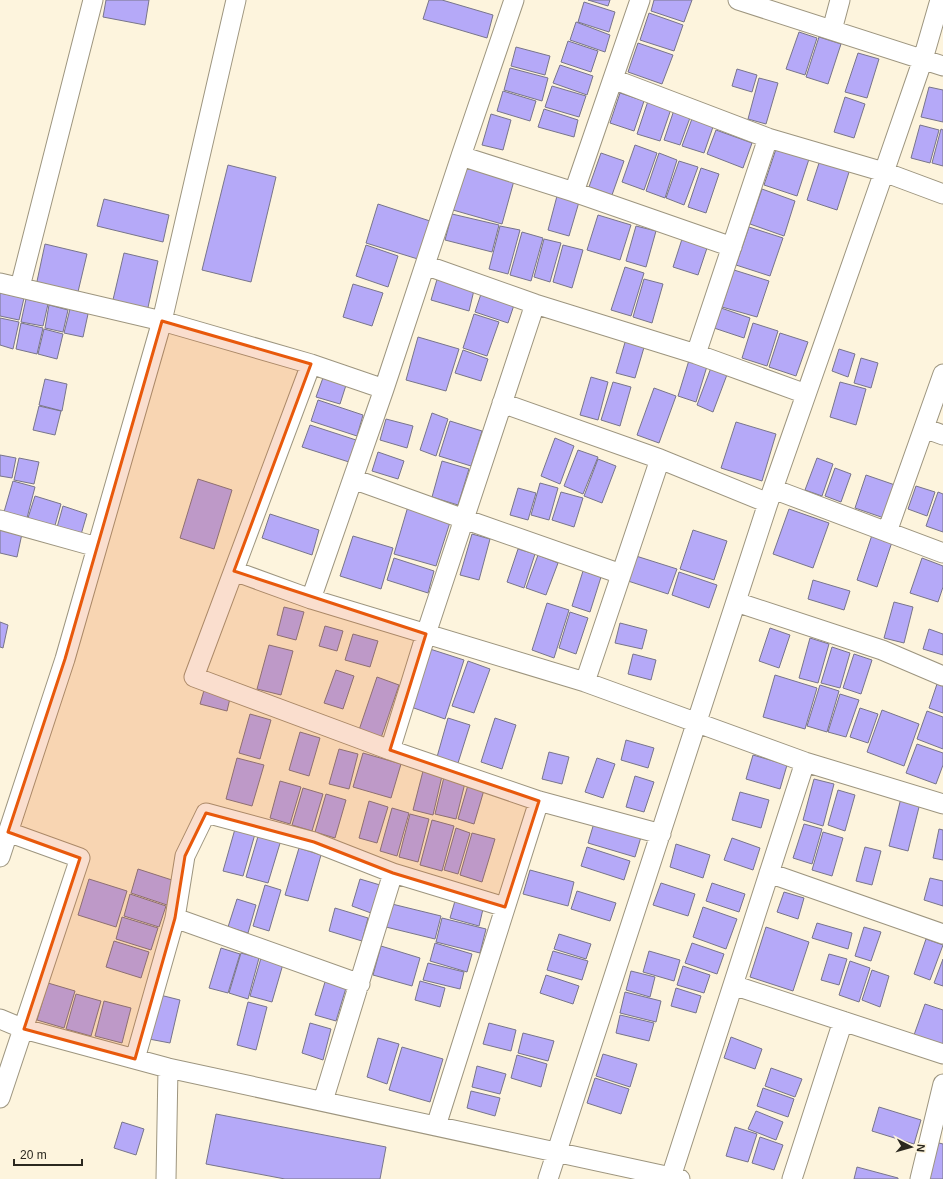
<svg xmlns="http://www.w3.org/2000/svg" width="943" height="1179" font-family="Arial,sans-serif">
<style>
.building{fill:#b5a9f8;stroke:#78758a}
.lines{fill:none;stroke-linecap:round;stroke-linejoin:round}
.minor-casing{stroke:#9d957f;stroke-width:21}
.minor{stroke:#fff;stroke-width:19}
.marked{fill:#e8590c;fill-opacity:0.2;stroke:#e8590c;stroke-width:3;stroke-linejoin:round}
</style>
<rect width="100%" height="100%" fill="#fdf4dd"/>
<!-- building -->
<path class="building" d="M106 0H149L145 25 103 17Z
M429 0H442L493 15 487 38 423 19Z
M588 0H610L608 6Z
M654 0H692L684 22 651 11Z
M584 2 615 12 609 32 578 22Z
M649 13 683 25 674 51 640 40Z
M576 22 610 35 605 52 570 40Z
M799 32 817 38 805 75 786 69Z
M819 37 841 44 828 84 806 77Z
M568 41 598 51 591 72 561 62Z
M638 43 673 55 662 84 628 72Z
M516 47 550 56 545 75 511 66Z
M858 53 879 59 867 98 845 92Z
M560 65 593 76 587 95 553 83Z
M510 68 548 78 542 101 504 90Z
M737 69 757 75 752 92 732 86Z
M759 78 778 83 766 124 748 119Z
M552 86 586 96 579 117 545 107Z
M929 87 943 90V122L921 117Z
M503 91 536 101 530 121 497 111Z
M620 93 644 101 634 131 610 123Z
M845 97 865 104 854 138 834 132Z
M648 101 671 109 660 141 637 134Z
M544 109 578 120 574 137 538 127Z
M674 110 691 115 680 145 664 140Z
M491 114 511 120 503 150 482 145Z
M693 116 714 124 704 153 682 146Z
M920 125 939 130 930 163 911 158Z
M941 129 943 130V166L932 163Z
M716 130 752 143 743 168 707 154Z
M635 145 657 153 644 190 622 182Z
M777 146 810 156 797 196 764 185Z
M601 153 624 161 612 195 589 187Z
M659 153 677 160 665 198 646 191Z
M820 160 850 169 837 210 807 200Z
M679 161 698 167 684 205 666 198Z
M466 163 515 177 502 224 453 210Z
M228 165 276 177 251 282 202 270Z
M701 168 719 174 706 213 688 207Z
M762 189 795 201 784 236 750 224Z
M557 196 579 202 569 236 548 230Z
M104 199 169 215 163 242 97 226Z
M378 204 433 222 421 260 366 243Z
M452 214 499 225 492 252 445 240Z
M598 215 631 225 620 260 587 250Z
M500 226 520 230 508 274 489 269Z
M636 226 656 231 646 267 626 261Z
M749 227 783 238 770 276 736 265Z
M522 232 543 238 531 281 510 275Z
M683 236 708 245 698 275 673 267Z
M544 239 561 243 550 282 534 277Z
M45 244 87 254 77 296 36 286Z
M366 245 398 256 388 287 356 276Z
M563 245 583 250 572 288 553 282Z
M124 253 158 261 147 312 112 304Z
M625 267 644 273 631 316 611 310Z
M734 270 769 281 757 317 722 307Z
M438 276 475 286 469 311 431 300Z
M644 279 663 284 652 323 633 317Z
M353 284 383 293 372 326 343 317Z
M483 288 516 299 508 323 475 312Z
M0 293 24 298 19 320 0 316Z
M26 299 48 304 43 326 21 322Z
M49 305 68 310 63 332 45 328Z
M721 308 750 318 744 338 714 328Z
M70 309 88 314 83 337 64 333Z
M474 314 499 322 487 356 463 348Z
M0 318 19 322 13 349 0 345Z
M21 323 43 328 37 354 16 349Z
M753 323 778 331 767 366 742 358Z
M44 329 63 334 57 359 38 354Z
M780 333 808 342 796 376 769 367Z
M418 337 459 349 446 391 406 380Z
M626 339 645 344 635 378 616 373Z
M839 349 855 354 848 377 832 371Z
M463 350 488 359 481 381 455 373Z
M690 357 708 363 696 402 678 396Z
M861 358 878 363 871 388 854 383Z
M712 365 728 372 713 412 697 405Z
M324 375 347 382 340 404 316 397Z
M591 377 608 382 598 420 580 415Z
M45 379 67 384 62 411 39 405Z
M613 382 631 387 620 426 601 420Z
M840 382 866 389 856 425 830 417Z
M654 388 676 396 659 443 637 435Z
M318 400 363 415 357 436 311 421Z
M39 406 61 411 55 435 33 430Z
M432 413 448 419 436 456 420 450Z
M386 419 413 426 407 448 380 440Z
M450 421 482 431 471 466 439 456Z
M736 422 776 434 762 481 721 468Z
M310 425 356 440 349 462 302 447Z
M555 438 574 446 560 484 541 476Z
M578 450 598 457 583 494 564 486Z
M378 452 404 461 398 479 372 471Z
M0 455 16 458 12 478 0 476Z
M19 458 39 462 34 484 14 480Z
M817 458 833 464 822 496 805 490Z
M598 459 616 466 602 503 584 496Z
M442 461 469 469 458 505 432 497Z
M835 468 851 474 841 502 825 496Z
M866 475 895 485 884 518 855 508Z
M198 479 232 490 214 549 180 538Z
M13 481 35 487 27 518 4 512Z
M540 483 558 488 549 520 531 515Z
M916 486 935 492 927 516 908 509Z
M518 488 536 493 528 520 510 515Z
M561 492 583 498 574 527 552 520Z
M938 492 943 494V532L926 526Z
M35 496 61 504 54 529 27 521Z
M409 503 452 516 436 566 394 554Z
M63 506 87 514 80 538 56 531Z
M789 509 829 523 813 568 773 554Z
M270 514 319 530 312 555 262 538Z
M2 524 23 529 17 557 0 553V531Z
M693 530 727 541 714 580 680 569Z
M873 532 893 539 877 587 857 580Z
M472 534 490 539 479 580 460 575Z
M353 536 393 548 381 589 340 576Z
M518 549 535 554 524 588 507 582Z
M538 555 558 563 546 595 526 588Z
M636 556 677 569 668 594 628 581Z
M394 558 434 571 428 593 387 580Z
M922 558 943 566V587L938 602 910 593Z
M583 571 601 577 590 612 572 606Z
M679 572 717 585 709 608 672 595Z
M813 580 850 591 844 610 808 599Z
M894 602 913 607 904 643 884 638Z
M547 603 569 610 554 658 532 650Z
M284 607 304 612 296 640 277 635Z
M570 612 588 618 576 654 559 648Z
M0 622 8 625 3 648 0 647Z
M620 623 647 630 642 649 615 643Z
M325 626 343 631 337 651 319 646Z
M770 628 790 635 779 668 759 661Z
M929 629 943 634V655L923 649Z
M353 634 378 641 370 667 345 660Z
M810 638 829 644 818 683 799 678Z
M269 645 293 651 281 695 257 689Z
M832 647 850 653 840 688 821 683Z
M430 649 464 660 445 719 411 707Z
M633 654 656 660 651 680 628 674Z
M854 654 872 660 861 694 843 688Z
M468 661 490 669 474 713 452 706Z
M336 670 354 676 343 709 324 703Z
M775 675 817 688 805 729 763 717Z
M377 677 399 685 381 738 359 730Z
M937 684 943 686V713L929 708Z
M820 685 839 691 827 732 807 726Z
M205 687 231 694 227 711 200 704Z
M840 694 859 700 846 737 828 732Z
M860 708 878 714 868 743 850 737Z
M882 710 919 724 904 766 867 752Z
M927 711 943 717V749L917 739Z
M250 714 271 720 260 759 239 753Z
M448 718 470 725 458 763 437 757Z
M495 718 516 725 502 769 481 762Z
M300 732 320 738 309 776 289 770Z
M626 740 654 748 648 768 621 760Z
M917 744 943 753V765L936 784 906 773Z
M339 749 358 754 349 789 329 784Z
M549 752 569 757 562 784 542 779Z
M363 753 401 764 391 798 353 787Z
M753 755 787 765 780 789 746 779Z
M237 758 264 765 252 806 226 799Z
M597 758 615 764 603 798 585 792Z
M423 771 442 776 433 815 413 810Z
M635 776 654 782 644 812 626 807Z
M444 777 465 783 456 819 435 814Z
M814 779 834 784 823 826 803 820Z
M280 781 301 787 290 824 270 818Z
M468 785 484 790 474 824 458 819Z
M303 788 323 794 312 831 292 825Z
M838 790 855 795 845 831 828 825Z
M740 792 769 800 761 828 732 820Z
M326 794 346 800 335 838 315 832Z
M901 798 920 803 908 851 889 846Z
M369 801 388 807 377 843 359 838Z
M392 808 409 813 397 856 380 851Z
M410 814 429 819 418 862 399 857Z
M432 820 454 826 442 871 420 865Z
M594 823 641 837 635 857 588 843Z
M804 824 822 829 812 864 793 858Z
M456 828 470 833 458 874 444 870Z
M235 829 255 834 243 876 223 871Z
M939 829 943 830V860L933 858Z
M823 832 843 838 832 876 812 870Z
M259 833 281 840 268 883 246 877Z
M472 833 495 839 482 882 460 875Z
M732 838 760 848 753 870 724 860Z
M676 844 710 855 703 878 670 867Z
M587 847 630 861 624 880 581 866Z
M865 847 881 851 872 885 856 881Z
M299 848 321 855 308 901 285 895Z
M138 869 175 881 167 905 131 893Z
M530 870 574 882 568 906 523 894Z
M930 878 943 881V906L924 900Z
M89 879 127 891 116 927 78 915Z
M360 879 380 885 371 913 352 906Z
M661 883 695 894 688 916 653 905Z
M712 883 745 894 739 912 706 901Z
M265 885 281 890 269 931 253 926Z
M577 891 616 903 610 921 571 909Z
M784 892 804 898 798 919 777 912Z
M130 894 166 906 159 927 124 916Z
M237 899 256 905 248 933 228 927Z
M455 901 483 909 479 926 450 918Z
M392 904 441 916 435 939 386 927Z
M703 907 737 919 726 949 693 937Z
M335 908 368 918 362 941 329 931Z
M122 917 158 928 151 950 116 939Z
M442 918 486 929 480 953 436 942Z
M817 923 852 933 848 949 812 938Z
M766 927 809 942 793 991 750 977Z
M864 927 881 932 871 961 855 956Z
M559 934 591 944 586 959 554 949Z
M926 939 943 945 930 980 914 974Z
M114 941 149 952 141 978 106 967Z
M435 943 472 954 467 972 430 961Z
M692 943 724 954 717 974 685 963Z
M381 946 420 958 412 986 373 975Z
M221 948 240 954 228 993 209 988Z
M553 951 588 961 582 980 547 970Z
M649 951 680 960 674 981 643 972Z
M241 953 259 958 248 999 229 993Z
M829 954 847 959 839 985 821 980Z
M261 958 283 964 272 1002 250 996Z
M943 959V986L934 983Z
M850 961 870 968 859 1002 839 995Z
M428 963 464 972 460 989 423 980Z
M683 966 710 975 704 993 677 985Z
M872 970 889 976 880 1007 862 1000Z
M631 971 655 977 650 997 626 990Z
M546 975 579 986 573 1004 540 993Z
M420 981 445 988 440 1007 415 1000Z
M325 982 346 988 336 1021 315 1015Z
M48 983 75 991 64 1028 37 1020Z
M676 988 701 996 696 1013 671 1006Z
M625 992 661 1001 656 1022 620 1013Z
M76 994 101 1001 91 1036 66 1029Z
M160 995 180 1000 170 1043 149 1039Z
M104 1001 131 1008 122 1043 95 1036Z
M248 1002 267 1007 256 1050 237 1045Z
M925 1004 943 1010V1046L914 1035Z
M620 1015 654 1023 649 1041 616 1033Z
M310 1023 331 1029 323 1060 302 1053Z
M489 1023 516 1030 511 1051 483 1044Z
M523 1033 554 1041 548 1061 518 1053Z
M731 1037 762 1049 755 1069 724 1058Z
M378 1038 399 1044 387 1084 367 1077Z
M402 1047 443 1059 430 1102 389 1090Z
M603 1054 637 1064 630 1087 596 1076Z
M517 1055 547 1064 541 1087 511 1078Z
M477 1066 506 1074 500 1094 472 1087Z
M771 1068 802 1079 795 1097 765 1086Z
M595 1078 629 1089 621 1114 587 1103Z
M763 1088 794 1099 788 1117 757 1106Z
M471 1091 500 1098 495 1116 467 1108Z
M879 1107 921 1120 914 1144 872 1131Z
M756 1111 783 1122 776 1140 748 1129Z
M216 1114 386 1147 380 1179H285L206 1164Z
M122 1122 144 1129 136 1155 114 1148Z
M735 1127 757 1134 748 1162 726 1156Z
M760 1137 783 1145 774 1170 752 1163Z
M935 1142 943 1144V1179H924Z
M857 1167 898 1178V1179H854Z"/>
<g class="lines">
<!-- minor casing -->
<g class="minor-casing">
<path id="minor" d="M738 0 943 66
M832 30 840 0
M613 79 768 138 884 172 943 194
M461 156 574 192 732 247
M574 192 640 0
M425 265 535 304 696 354 806 394
M0 283 162 321 311 364 384 389
M20 287 93 0
M696 354 768 138
M311 364 194 677 390 750 539 801 661 834
M502 403 660 459 768 503
M924 428 943 435
M353 479 464 519 621 574
M773 489 943 553
M0 520 97 547
M887 532 943 374
M234 571 311 599 585 682 805 762 943 804
M311 599 384 389 461 156 514 0
M736 602 882 650 943 676
M585 682 660 459
M390 750 426 634 535 304
M0 857 65 659 162 321 236 0
M769 873 943 934
M175 918 360 984
M733 985 943 1054
M0 1019 24 1029 168 1068 680 1179
M135 1059 175 918 185 856 206 813 314 842 393 873 505 907
M0 1098 80 858 8 832
M323 1101 393 873
M436 1126 539 801
M671 1177 805 762
M166 1179 168 1068
M548 1179 768 503 884 172 923 59 940 0
M792 1179 843 1021
M920 1179 943 1084"/>
</g>
<!-- minor -->
<use href="#minor" class="minor"/>
</g>
<!-- marked area -->
<path class="marked" d="M162 321 311 364 234 571 426 634 390 750 539 801 505 907 393 873 314 842 206 813 185 856 175 918 135 1059 24 1029 80 858 8 832 65 659Z"/>
<!-- north arrow -->
<g transform="translate(911 1147) rotate(96)" stroke="#fdf4dd" stroke-width="3" paint-order="stroke">
<path d="M0-3L7 15L0 10L-7 15Z" fill="#2b281f"/>
<text y="-6" font-size="11" font-weight="bold" text-anchor="middle" fill="#2b281f">N</text>
</g>
<!-- scale -->
<path d="M14 1159v6h68v-6" fill="none" stroke="#2b281f" stroke-width="2"/>
<text x="20" y="1159" font-size="12" fill="#2b281f" stroke="#fdf4dd" stroke-width="3" paint-order="stroke">20 m</text>
</svg>
